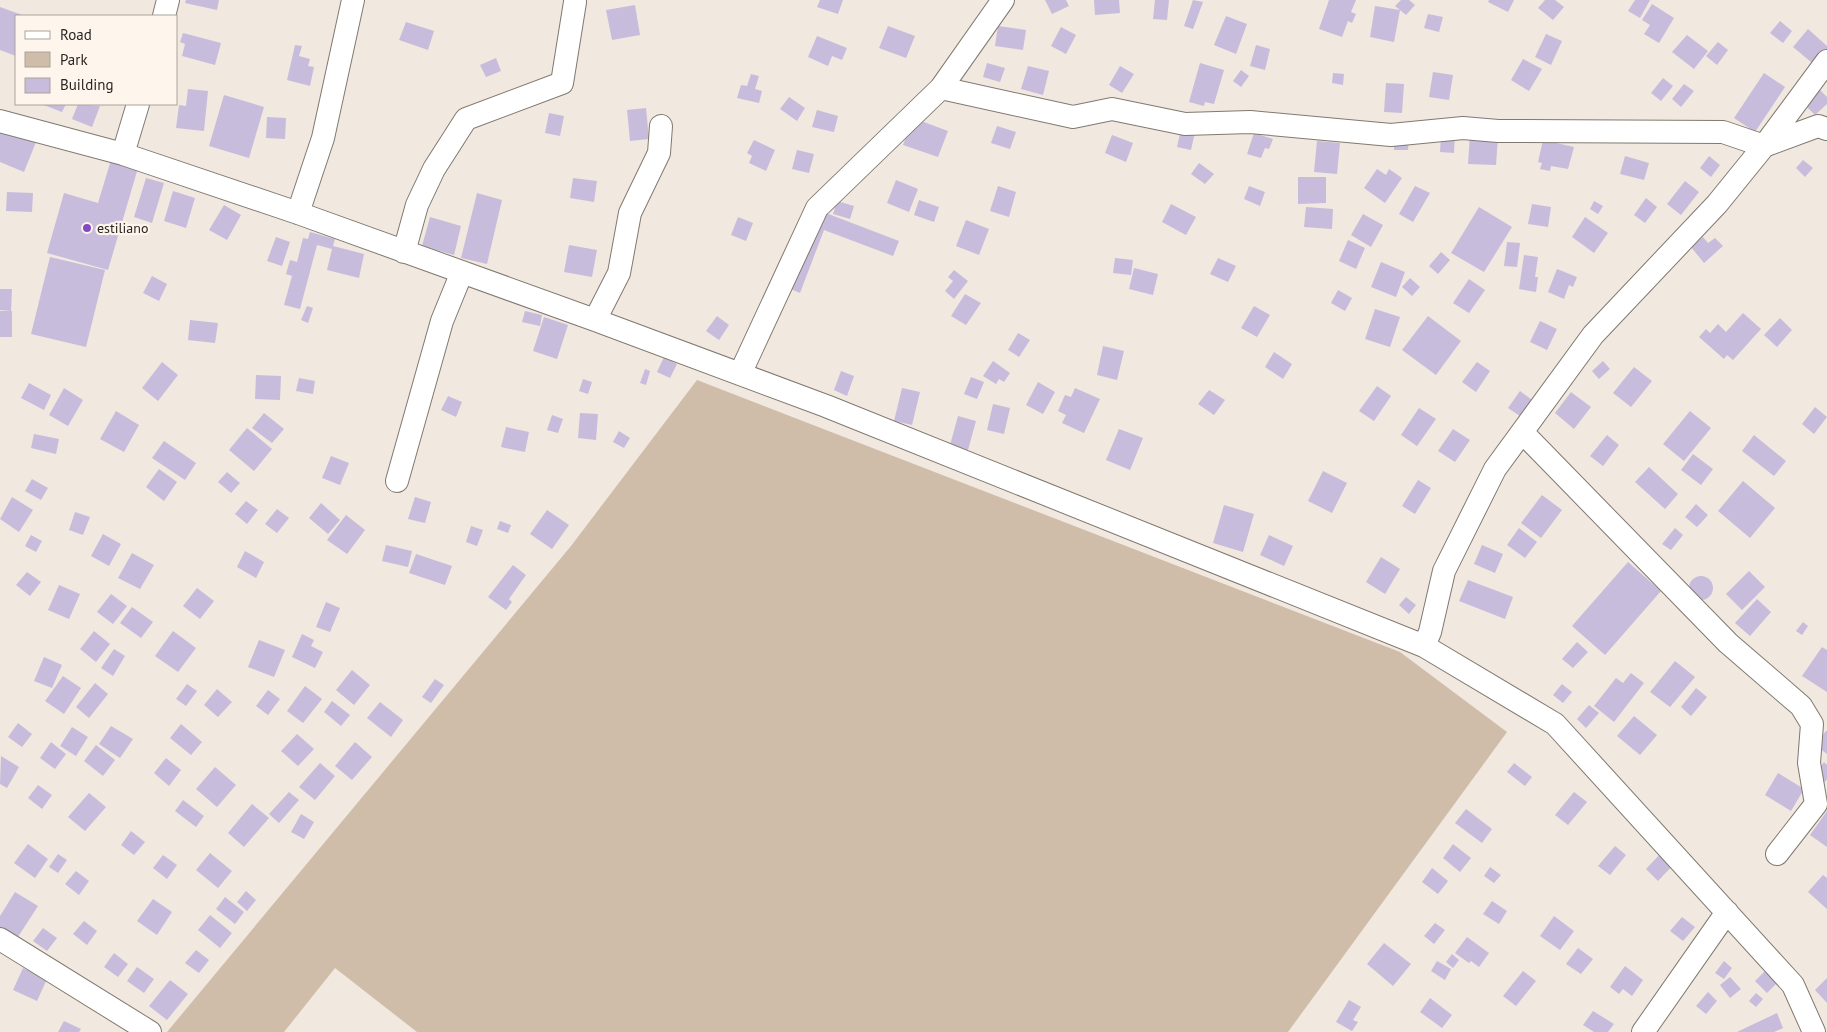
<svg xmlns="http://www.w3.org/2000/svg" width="1827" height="1032" font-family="'PT Sans',sans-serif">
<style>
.green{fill:#cfbdaa}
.building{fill:#c8bcdc}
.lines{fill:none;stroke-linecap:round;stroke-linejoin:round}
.minor-casing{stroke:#807970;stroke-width:24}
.minor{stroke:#fff;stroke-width:22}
.poi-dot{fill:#834cc3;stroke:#fef6ec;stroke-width:2}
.labels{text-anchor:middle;stroke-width:4.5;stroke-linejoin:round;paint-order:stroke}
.poi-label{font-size:14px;fill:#292622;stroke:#fef6ec;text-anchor:start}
</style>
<rect width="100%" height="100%" fill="#f1e8df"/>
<!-- green -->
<path class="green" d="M697 380 1400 652 1507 732 1288 1032H417L335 968 284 1032H167L571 546Z"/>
<!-- building -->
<path class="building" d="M186 0H219L217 10 185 3Z
M820 0H843L838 14 817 7Z
M1045 0H1066L1069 6 1052 14Z
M1094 0H1119L1120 13 1095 15Z
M1155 0H1169L1167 20 1153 19Z
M1193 0 1203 2 1193 29 1184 26Z
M1329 0H1356L1351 12 1356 14 1352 23 1348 21 1342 37 1319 29Z
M1401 0H1409L1415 5 1406 15 1395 6Z
M1489 0H1514L1508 12 1488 2Z
M1545 0H1555L1564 7 1553 20 1538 8Z
M1635 0H1650L1640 18 1628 11Z
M1652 4 1674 18 1659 43 1644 34 1650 25 1642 20Z
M635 5 640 35 612 40 606 10Z
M1375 6 1400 10 1394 42 1370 37Z
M0 7 25 16H16V56L0 50Z
M1428 14 1443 17 1439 32 1424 28Z
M1226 16 1247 24 1236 54 1214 45Z
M1780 21 1792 31 1783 43 1770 33Z
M406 22 434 31 428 50 399 40Z
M888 26 915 36 906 58 879 48Z
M998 26 1026 30 1023 50 995 46Z
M1061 27 1076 35 1066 54 1051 46Z
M1808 29 1827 46V55L1817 67 1793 47Z
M183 33 221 43 215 65 182 56 185 44 180 42Z
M1546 34 1562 41 1551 65 1535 57Z
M1687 35 1708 51 1694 69 1672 52Z
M817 36 847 48 842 60 832 56 828 66 808 57Z
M1718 42 1728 50 1717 65 1706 56Z
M295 45 302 46 299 56 310 59 308 66 314 67 310 86 287 80Z
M1256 45 1270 49 1265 70 1250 66Z
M496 58 501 71 486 77 480 65Z
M1523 59 1542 69 1529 91 1511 80Z
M987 63 1005 68 1000 82 983 77Z
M1200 63 1224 70 1214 104 1205 102 1204 106 1189 102Z
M1028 66 1049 71 1043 95 1021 89Z
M1120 66 1134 74 1122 93 1109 85Z
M1241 70 1249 76 1241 87 1233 81Z
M1433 72 1453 75 1449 100 1429 97Z
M1333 73 1344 74 1343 85 1332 83Z
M1764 73 1785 87 1755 132 1734 118Z
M751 74 759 76 755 89 762 91 759 103 737 98 741 85 747 86Z
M1663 78 1673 86 1661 101 1651 93Z
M1386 83 1404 84 1402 113 1384 112Z
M1684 84 1694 91 1681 107 1672 99Z
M188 89 208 91 204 131 176 128 179 105 186 106Z
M1819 89 1827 97V104L1815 115 1804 104Z
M224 95 264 107 249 158 209 146Z
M789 97 805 108 797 121 780 109Z
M41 104H66L62 112Z
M78 104 100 106 92 127 72 119Z
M646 108 649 139 630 141 627 110Z
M817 110 838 116 834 132 812 127Z
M549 113 564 116 560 136 545 133Z
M267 117 286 118 285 139 266 138Z
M913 118 948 131 938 157 903 145Z
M997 126 1016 132 1010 149 991 143Z
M0 127 36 142 24 172 0 162Z
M1181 129 1195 132 1191 150 1177 147Z
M1254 133 1273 139 1269 149 1265 148 1261 158 1247 154Z
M1470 134 1498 136 1496 165 1468 164Z
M1112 135 1133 143 1126 162 1105 153Z
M1441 135H1455L1454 153 1440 152Z
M1394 138H1409L1408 150H1394Z
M754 140 775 150 766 171 749 163 752 156 747 153Z
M1543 140 1574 147 1568 169 1551 166 1550 171 1540 169 1542 163 1538 162Z
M1317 141 1340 143 1337 174 1314 172Z
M797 150 814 154 809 173 792 169Z
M1625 156 1649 163 1644 180 1620 174Z
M1709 156 1720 165 1711 177 1700 168Z
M111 160 138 168 108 270 47 253 64 193 98 203Z
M1803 160 1813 168 1805 177 1796 168Z
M1199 163 1214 174 1205 184 1191 174Z
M1377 169 1386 175 1389 169 1402 178 1385 203 1364 188Z
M1298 177H1326V203L1298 204Z
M146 178 164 183 152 223 134 217Z
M573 178 597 181 594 202 570 198Z
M896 180 918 189 909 212 887 203Z
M1685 181 1699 192 1681 215 1667 204Z
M998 186 1016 192 1009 217 990 211Z
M1249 186 1265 192 1260 206 1244 199Z
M1415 186 1430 193 1413 222 1399 214Z
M173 191 195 198 186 228 164 221Z
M7 192 33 193 32 212 6 211Z
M477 193 502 200 487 264 461 258Z
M1646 198 1657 207 1645 223 1634 215Z
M919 200 939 207 934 222 914 215Z
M837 201 854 206 850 219 833 214Z
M1594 201 1603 206 1598 214 1590 209Z
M1171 204 1196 217 1186 235 1162 222Z
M1532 204 1551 207 1548 227 1528 224Z
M224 205 241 215 227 240 209 230Z
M1306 207 1333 209 1332 229 1304 227Z
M1479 207 1512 227 1484 272 1451 253Z
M818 210 899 241 893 256 824 230 800 293 788 288Z
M1363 214 1383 225 1371 247 1351 235Z
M430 217 461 226 454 255 422 246Z
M738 217 753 223 746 241 731 235Z
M1585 217 1608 233 1594 253 1572 237Z
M966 220 989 229 979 255 956 246Z
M310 232 335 239 333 246 364 254 359 278 327 270 332 249 317 245 300 309 284 305 292 276 286 274 290 260 297 262 303 238 308 239Z
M276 237 290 242 282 266 267 261Z
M1703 237 1708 243 1715 238 1723 246 1704 263 1691 247Z
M1348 240 1365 248 1356 269 1339 261Z
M1507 242 1520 243 1517 267 1504 266Z
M569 245 597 250 592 277 564 272Z
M1441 252 1450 260 1438 274 1429 266Z
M1524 255 1538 257 1535 277H1538L1536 292 1519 289Z
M50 257 105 270 86 347 31 334Z
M1115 258 1133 260 1131 275 1113 273Z
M1218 258 1236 266 1228 282 1210 274Z
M1381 262 1405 272 1396 297 1371 287Z
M1134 268 1158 274 1153 295 1129 289Z
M1557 269 1577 277 1573 287 1569 285 1564 299 1548 292Z
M954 270 968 281 954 299 945 291 953 281 948 277Z
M152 276 167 284 159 301 143 293Z
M1410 278 1420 287 1412 296 1402 287Z
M1469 279 1485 290 1469 313 1453 303Z
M0 289H12L11 311 0 310Z
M1338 290 1352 298 1345 311 1331 303Z
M965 294 981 303 966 325 951 316Z
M307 306 313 308 308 323 301 320Z
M1254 306 1270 315 1257 337 1241 328Z
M1375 309 1400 317 1390 347 1365 339Z
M0 311H12V337H0Z
M525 311 542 315 540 326 522 322Z
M1743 313 1761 329 1733 360 1727 355 1724 359 1699 337 1706 329 1710 333 1718 324 1726 332Z
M717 316 729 325 719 340 706 331Z
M1428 316 1461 341 1436 375 1402 350Z
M544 317 568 325 557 359 533 351Z
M1780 318 1792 330 1777 347 1764 335Z
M190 320 218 323 215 343 188 340Z
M1540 321 1557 329 1547 350 1530 342Z
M1018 333 1030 340 1019 357 1008 350Z
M1103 346 1124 351 1117 380 1097 375Z
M1274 352 1292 364 1283 379 1265 367Z
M664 357 677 364 670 378 657 372Z
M993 361 1010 373 1004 382 999 379 996 384 983 376Z
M1603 361 1610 369 1599 379 1592 371Z
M162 362 178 375 158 401 142 388Z
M1477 362 1490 371 1476 392 1462 382Z
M1634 367 1652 381 1631 407 1613 393Z
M645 369 650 371 646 385 640 383Z
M841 371 854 376 847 396 834 390Z
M256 375 281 376 280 400 255 399Z
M971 377 984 382 977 399 964 394Z
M299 378 315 381 313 394 296 391Z
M583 379 592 382 588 394 579 391Z
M1038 382 1055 392 1043 414 1026 405Z
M29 383 51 395 44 410 21 398Z
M1377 386 1391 396 1374 421 1359 411Z
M64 388 83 400 68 426 49 415Z
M902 388 920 392 912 425 894 421Z
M1075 388 1100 399 1084 433 1062 423 1066 415 1058 411 1065 395 1071 397Z
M1209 390 1225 400 1214 415 1198 404Z
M1520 391 1539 405 1527 421 1508 408Z
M1571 392 1591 407 1574 429 1555 413Z
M448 396 462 402 456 417 441 410Z
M993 404 1010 408 1004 434 987 430Z
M1815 407 1827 417 1814 434 1802 424Z
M1419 408 1436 419 1417 446 1401 435Z
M116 411 139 425 124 452 100 439Z
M1690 411 1711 428 1684 461 1663 444Z
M264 413 284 429 272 443 252 428Z
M580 413 598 414 596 440 578 438Z
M552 415 563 419 558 433 547 430Z
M958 416 976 421 968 450 950 445Z
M506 427 529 432 525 452 501 447Z
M247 428 272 449 254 471 229 450Z
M1119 429 1143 438 1130 470 1106 460Z
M1453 429 1470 440 1455 462 1438 451Z
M619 431 630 438 624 448 613 442Z
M34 434 59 439 56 454 31 448Z
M1607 435 1619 445 1603 466 1590 456Z
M1754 435 1786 461 1774 476 1742 451Z
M164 441 196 463 185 480 152 458Z
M1693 454 1713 469 1701 485 1681 470Z
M331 456 349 463 340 485 322 478Z
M1649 467 1678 494 1665 509 1635 482Z
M159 469 177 482 164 501 146 487Z
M1323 471 1347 483 1332 513 1308 501Z
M227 472 240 483 231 493 218 482Z
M32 479 48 488 41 500 25 491Z
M1418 480 1431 488 1415 514 1402 506Z
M1743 481 1775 508 1750 538 1718 511Z
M1542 495 1562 510 1541 538 1521 523Z
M12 497 33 510 19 532 0 519Z
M415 497 431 502 425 523 408 519Z
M246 501 258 510 247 524 235 514Z
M321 503 340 520 328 534 309 518Z
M1696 504 1708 515 1697 527 1685 517Z
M1224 505 1254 514 1243 552 1213 543Z
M277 509 289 518 277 533 265 524Z
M547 510 569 525 552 549 530 534Z
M75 512 90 517 83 535 69 530Z
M346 515 365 530 347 554 327 540Z
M500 521 511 525 508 533 497 529Z
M471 526 483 530 477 546 466 542Z
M1519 528 1537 542 1525 558 1507 545Z
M1675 528 1683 535 1671 550 1662 544Z
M103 534 121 544 109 566 91 556Z
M31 535 42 541 36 552 25 546Z
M1269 535 1293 546 1284 566 1260 555Z
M386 545 412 551 408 567 382 561Z
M1482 545 1503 554 1495 573 1474 564Z
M245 551 264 562 256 578 237 567Z
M132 553 154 565 140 589 118 578Z
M416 554 452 566 445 585 409 573Z
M1381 557 1400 569 1385 594 1366 582Z
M1628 562 1661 591 1605 655 1572 626Z
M513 565 526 575 509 599 512 602 506 610 488 597Z
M1749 571 1765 587 1742 610 1726 594Z
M27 572 41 582 30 596 16 585Z
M1689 588a12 12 0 1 1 24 0a12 12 0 1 1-24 0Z
M1468 580 1513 597 1505 619 1459 601Z
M59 585 80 594 69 619 48 610Z
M197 588 214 601 200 619 183 606Z
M111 594 127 606 113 624 97 612Z
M1406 597 1416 605 1409 614 1399 605Z
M1757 599 1771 612 1750 636 1735 623Z
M326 602 340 608 330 632 316 627Z
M132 607 153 622 141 638 120 623Z
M1803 622 1808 626 1802 635 1796 631Z
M94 631 110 644 96 662 80 649Z
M173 631 196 648 178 672 155 656Z
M302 634 314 640 311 646 323 652 315 668 292 657Z
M259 640 285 650 274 677 248 667Z
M1577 642 1588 652 1573 668 1562 659Z
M1822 647 1827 650V692L1802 676Z
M114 649 125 656 113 676 101 668Z
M44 657 62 665 52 688 34 681Z
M1675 661 1695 677 1670 707 1650 692Z
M352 670 370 685 354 705 336 690Z
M1631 673 1644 683 1614 722 1594 706 1616 678 1623 683Z
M63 676 81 688 64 714 45 701Z
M435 679 444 685 431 703 422 697Z
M95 683 108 694 89 718 76 707Z
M187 684 197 691 186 706 176 699Z
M1562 684 1572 692 1563 703 1553 695Z
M305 686 322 699 303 723 287 711Z
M1696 688 1707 697 1691 716 1681 707Z
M217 689 232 702 218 717 204 705Z
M268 690 280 699 268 715 256 706Z
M332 701 350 715 341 726 324 712Z
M380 702 403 720 391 737 367 718Z
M1589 705 1599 713 1586 728 1577 719Z
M1634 716 1657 735 1640 755 1617 736Z
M18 723 32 734 22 747 8 737Z
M181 724 202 742 191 755 170 738Z
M111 726 133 739 120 758 99 744Z
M72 727 88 737 76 756 60 746Z
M1826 731H1827V754L1815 745Z
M297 734 314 749 298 766 281 751Z
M51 742 66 754 55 769 40 758Z
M355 742 372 757 352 780 335 766Z
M96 745 115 760 103 776 84 761Z
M1 756 19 767 7 788 0 784Z
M166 758 181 770 169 786 154 773Z
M1824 762 1827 765V779L1825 782 1815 775Z
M320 763 335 776 315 800 299 787Z
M1514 763 1532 777 1525 786 1507 772Z
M215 767 236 785 217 807 196 789Z
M1778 773 1804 789 1791 811 1765 795Z
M38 785 52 795 42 809 28 798Z
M289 792 299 800 279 823 269 814Z
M1574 792 1587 802 1568 825 1555 815Z
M89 793 106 807 85 831 68 817Z
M183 800 204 816 196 827 175 811Z
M252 804 269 818 244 847 228 833Z
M1466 809 1492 829 1482 843 1455 823Z
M1827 811V847L1810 835Z
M301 814 314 822 304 839 291 832Z
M131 831 145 842 134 855 121 845Z
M28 844 48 859 35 878 14 863Z
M1453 844 1471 858 1460 872 1443 858Z
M1615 846 1626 855 1610 875 1598 866Z
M1664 850 1676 862 1658 881 1646 869Z
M210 853 232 871 218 888 196 870Z
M58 854 67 860 58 873 49 867Z
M163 855 177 865 167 879 153 868Z
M1490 867 1501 875 1494 883 1484 876Z
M1432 868 1448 881 1438 894 1422 882Z
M76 871 89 881 79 895 65 884Z
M1823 875 1827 878V909L1808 892Z
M246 891 256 900 247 911 237 902Z
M15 892 38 906 16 940 0 930V916Z
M225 897 244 912 235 924 216 909Z
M153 899 172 912 157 935 137 921Z
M1492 901 1507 911 1499 924 1483 914Z
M210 915 232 933 220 948 198 930Z
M1554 916 1574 931 1560 950 1540 936Z
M1682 917 1695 927 1683 941 1670 931Z
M84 921 97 931 87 945 73 934Z
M1435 923 1445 930 1434 944 1424 936Z
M43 928 57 938 47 951 33 941Z
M1467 937 1489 953 1479 967 1471 961 1469 963 1455 953Z
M1384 943 1411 964 1393 986 1367 964Z
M1578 948 1593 959 1581 974 1566 964Z
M196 950 209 960 199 973 185 963Z
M114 953 128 964 118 977 104 967Z
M1452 954 1459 960 1453 968 1446 962Z
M1437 961 1451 969 1445 980 1431 971Z
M1724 961 1732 968 1724 979 1715 973Z
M1625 966 1643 980 1632 996 1623 989 1619 994 1610 987Z
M137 967 154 979 144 993 127 981Z
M23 968 47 979 37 1001 13 990Z
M1523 971 1536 981 1516 1006 1503 996Z
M1765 971 1777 983 1767 993 1755 981Z
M1730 977 1741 989 1730 998 1720 985Z
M1827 978V1003L1815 990Z
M170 980 188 994 167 1020 149 1006Z
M1708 992 1717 1001 1706 1014 1696 1006Z
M1756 993 1763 999 1756 1007 1749 1001Z
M1430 998 1452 1015 1442 1028 1420 1012Z
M1349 1000 1361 1007 1353 1020 1358 1022 1352 1031 1336 1022Z
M1593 1011 1614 1024 1608 1032H1594L1583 1025Z
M1777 1013 1783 1028 1774 1032H1737Z
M64 1021 81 1029 79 1032H58Z"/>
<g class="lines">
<!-- minor casing -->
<g class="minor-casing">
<path id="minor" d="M164 16 168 0
M941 88 1073 117 1112 109 1185 124 1250 122 1391 135 1463 128 1498 131 1723 132 1764 146 1818 126 1827 129
M0 121 123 154 298 213 595 320 826 406 1424 646 1555 724 1793 985 1814 1032
M123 154 138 104
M298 213 323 138 353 0
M404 252 417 205 434 169 466 119 562 83 575 2
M595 320 619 273 630 213 659 153 661 126
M740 374 817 208 941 88 1003 0
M1522 432 1728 643 1801 706 1812 724 1809 763 1816 804 1777 854
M397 481 442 321 462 272
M1424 646 1430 632 1444 571 1495 469 1593 335 1717 204 1764 146 1827 61
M0 939 150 1032
M1643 1032 1727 912"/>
</g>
<!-- minor -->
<use href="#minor" class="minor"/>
</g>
<!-- markers -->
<circle class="poi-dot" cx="87" cy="228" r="5"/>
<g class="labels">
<!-- poi labels -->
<g class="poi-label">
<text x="97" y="233">estiliano</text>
</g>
</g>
<!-- legend -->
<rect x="15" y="15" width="162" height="90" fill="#fef6ec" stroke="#a9a39b"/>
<rect x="25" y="31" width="25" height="8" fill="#ffffff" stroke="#a9a39b"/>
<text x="60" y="40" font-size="15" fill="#292622">Road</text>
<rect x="25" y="52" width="25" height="15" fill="#cfbdaa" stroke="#a9a39b"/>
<text x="60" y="65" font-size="15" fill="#292622">Park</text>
<rect x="25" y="78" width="25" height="15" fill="#c8bcdc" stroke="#a9a39b"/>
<text x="60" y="90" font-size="15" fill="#292622">Building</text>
</svg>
